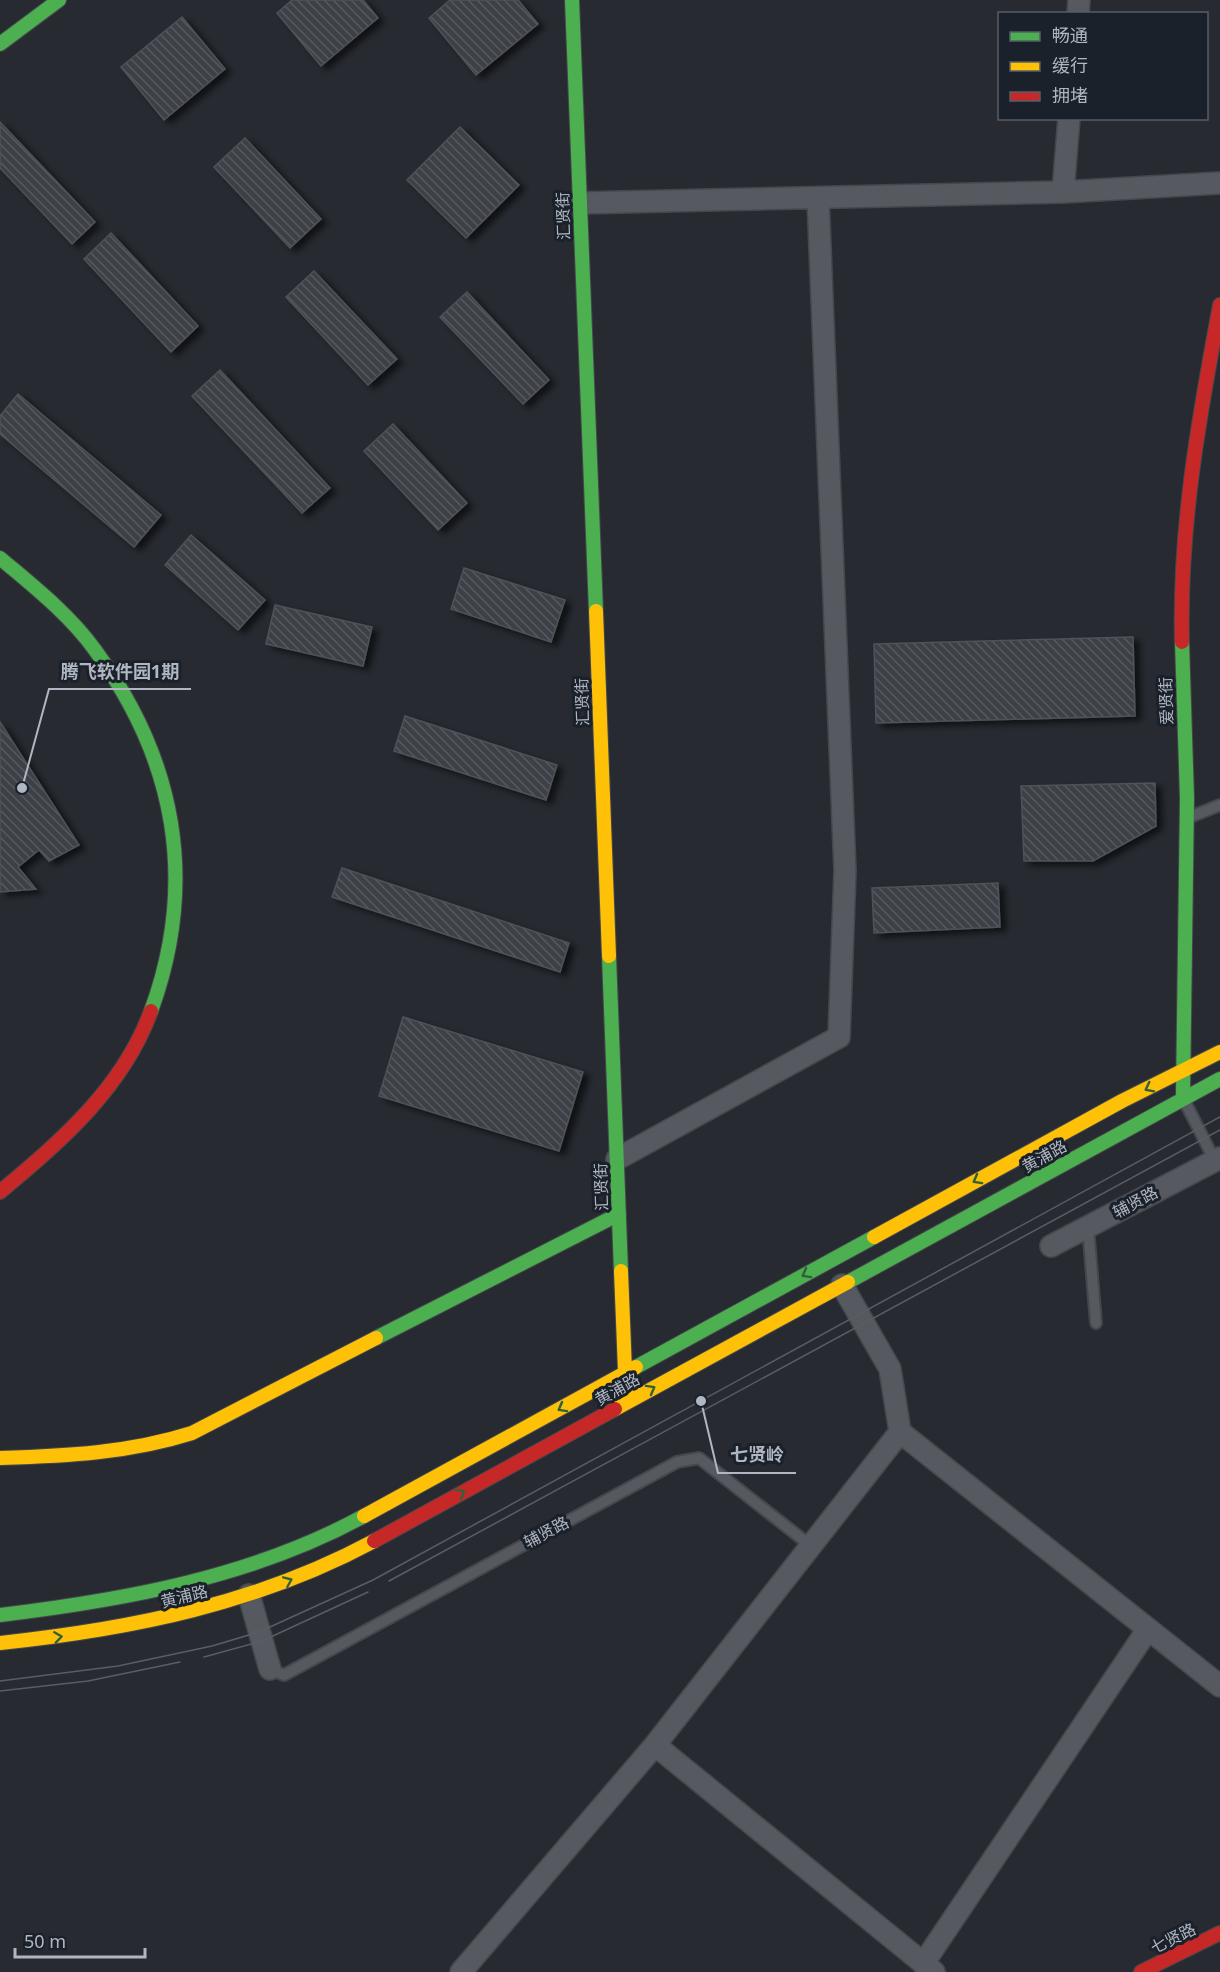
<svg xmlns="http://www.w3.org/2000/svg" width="1220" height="1972" font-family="'Noto Sans','Noto Sans SC',sans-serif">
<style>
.building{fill:url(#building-back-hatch);stroke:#4e5259;stroke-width:1.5;filter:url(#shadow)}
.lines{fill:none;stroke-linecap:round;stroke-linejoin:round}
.lane-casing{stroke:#44474c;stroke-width:14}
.street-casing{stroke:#44474c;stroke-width:24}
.fast-casing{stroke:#44474c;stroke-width:16}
.slow-casing{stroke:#44474c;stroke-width:16}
.jam-casing{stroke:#44474c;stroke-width:16}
.lane{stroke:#565960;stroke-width:10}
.street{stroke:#565960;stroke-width:21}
.fast{stroke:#4caf50;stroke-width:14}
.slow{stroke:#ffc107;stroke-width:14}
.jam{stroke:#c62828;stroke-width:14}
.tram{stroke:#5a5d63;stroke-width:1.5}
.oneway{stroke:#31613b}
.labels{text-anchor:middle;stroke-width:6;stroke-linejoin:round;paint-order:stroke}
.street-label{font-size:16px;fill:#b0b7c2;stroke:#1b212a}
.leader{fill:none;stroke:#b0b7c2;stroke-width:2}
.callout-dot{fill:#b0b7c2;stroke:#1b212a;stroke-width:2}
.callout-label{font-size:18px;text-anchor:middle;font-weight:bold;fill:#b0b7c2;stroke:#1b212a;stroke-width:6;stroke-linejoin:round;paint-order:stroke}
</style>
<defs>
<pattern id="building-back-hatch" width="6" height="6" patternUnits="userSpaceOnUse" patternTransform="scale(1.5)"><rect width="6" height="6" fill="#3e4146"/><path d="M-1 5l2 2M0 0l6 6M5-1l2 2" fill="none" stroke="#575a5f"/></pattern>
<filter id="shadow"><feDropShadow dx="6" dy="4" stdDeviation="3" flood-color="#0009"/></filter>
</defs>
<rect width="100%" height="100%" fill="#272b31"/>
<!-- building -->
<path class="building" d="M292 0H363L378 18 321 66 277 13Z
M450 0H518L538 24 476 75 429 18Z
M182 17 225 69 164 120 121 67Z
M0 122 95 222 72 244 0 168Z
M460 127 519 185 466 238 407 180Z
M245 138 321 219 290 248 214 167Z
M111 233 198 326 171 352 84 259Z
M314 271 397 359 368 385 286 297Z
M467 292 549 380 523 404 440 317Z
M220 370 330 488 302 513 192 396Z
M18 394 161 515 134 547 0 434V416Z
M393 424 467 503 438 530 364 451Z
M191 535 265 600 238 630 165 565Z
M464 568 565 600 551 642 451 609Z
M275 605 372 627 363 666 266 644Z
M1133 637 1135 716 876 723 874 644Z
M405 716 557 765 546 800 394 751Z
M0 722 79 845 49 861 39 850 18 867 36 889 0 892Z
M1155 783 1156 826 1093 861H1024L1021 786Z
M342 868 569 943 560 972 332 897Z
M998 883 1000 927 874 933 872 888Z
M403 1017 583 1072 559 1151 379 1096Z"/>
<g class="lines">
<!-- lane casing -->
<g class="lane-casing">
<path id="lane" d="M1190 817 1220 805
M1185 1102 1215 1161
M1088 1227 1096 1323
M270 1669 284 1675 677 1462 699 1458 811 1546"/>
</g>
<!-- street casing -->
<g class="street-casing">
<path id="street" d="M1078 14 1079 0
M1063 192 1069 118
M579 203 1063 192 1220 183
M617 1159 839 1037 845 871 818 198
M1051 1246 1220 1158
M842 1285 890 1369 900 1432 1220 1686
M249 1595 270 1669
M655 1745 934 1972
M923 1964 1148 1629
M461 1972 655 1745 900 1432"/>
</g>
<!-- fast casing -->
<g class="fast-casing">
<path id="fast" d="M572 0 596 611
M0 44 59 0
M0 558C33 586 69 614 95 650 176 760 198 882 151 1011
M1182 642 1187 798 1183 1094
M609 956 621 1271
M848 1282 1220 1079
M376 1338 619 1214
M636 1367 874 1237
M0 1615C125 1600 252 1577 364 1516"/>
</g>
<!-- slow casing -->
<g class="slow-casing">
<path id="slow" d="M596 611 609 956
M874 1237 1122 1101 1220 1052
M621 1271 626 1396
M615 1409 848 1282
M0 1458C66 1456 129 1453 192 1433L376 1338
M364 1516 636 1367
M0 1643C131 1629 257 1604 374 1541"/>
</g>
<!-- jam casing -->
<g class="jam-casing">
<path id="jam" d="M1182 642C1179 528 1199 417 1220 305
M0 1192C61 1141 123 1088 151 1011
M374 1541 615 1409
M1141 1972 1220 1933"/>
</g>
<!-- lane -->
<use href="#lane" class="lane"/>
<!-- street -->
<use href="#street" class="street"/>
<!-- fast -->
<use href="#fast" class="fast"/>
<!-- slow -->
<use href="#slow" class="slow"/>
<!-- jam -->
<use href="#jam" class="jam"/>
<!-- tram -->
<path class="tram" d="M389 1581 1220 1130
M204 1657 262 1641 368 1592
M0 1681 118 1666 212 1646 259 1632 373 1580 1220 1117
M0 1691 88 1681 180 1662"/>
</g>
<!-- one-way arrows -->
<defs><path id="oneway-chevron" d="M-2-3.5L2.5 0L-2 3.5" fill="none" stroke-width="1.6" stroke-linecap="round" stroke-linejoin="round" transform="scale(1.5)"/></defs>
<g class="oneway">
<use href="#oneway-chevron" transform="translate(1149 1088) rotate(153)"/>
<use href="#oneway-chevron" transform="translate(977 1180) rotate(151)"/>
<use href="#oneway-chevron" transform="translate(806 1274) rotate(151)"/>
<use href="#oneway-chevron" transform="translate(651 1389) rotate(-29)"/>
<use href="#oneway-chevron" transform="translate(562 1408) rotate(151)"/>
<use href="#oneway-chevron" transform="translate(461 1493) rotate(-29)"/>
<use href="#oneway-chevron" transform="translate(288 1581) rotate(-23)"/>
<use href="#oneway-chevron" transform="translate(58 1637) rotate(-8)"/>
</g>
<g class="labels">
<!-- street labels -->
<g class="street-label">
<text transform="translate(563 216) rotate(-92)" y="6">汇贤街</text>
<text transform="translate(1166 701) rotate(-92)" y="6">爱贤街</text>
<text transform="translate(582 702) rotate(-92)" y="6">汇贤街</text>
<text transform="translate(1044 1156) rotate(-29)" y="6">黄浦路</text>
<text transform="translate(601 1187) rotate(-92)" y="6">汇贤街</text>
<text transform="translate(1135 1202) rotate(-28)" y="6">辅贤路</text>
<text transform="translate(617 1389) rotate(-29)" y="6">黄浦路</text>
<text transform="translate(546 1532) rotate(-28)" y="6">辅贤路</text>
<text transform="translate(184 1596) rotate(-14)" y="6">黄浦路</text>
<text transform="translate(1173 1938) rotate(-26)" y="6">七贤路</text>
</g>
</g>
<!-- callouts -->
<path class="leader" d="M22 788L49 689H191M701 1401L718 1473H796"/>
<g class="callout-dot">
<circle cx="22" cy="788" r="6"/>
<circle cx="701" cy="1401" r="6"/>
</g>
<g class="callout-label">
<text x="120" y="678">腾飞软件园1期</text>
<text x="757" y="1461">七贤岭</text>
</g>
<!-- legend -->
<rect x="998" y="12" width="210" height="108" fill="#1b212a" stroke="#575d67" stroke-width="1.5"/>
<rect x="1010" y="32" width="30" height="9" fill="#4caf50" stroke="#575d67" stroke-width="1.5"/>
<text x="1052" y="42" font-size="18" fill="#b0b7c2">畅通</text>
<rect x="1010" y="62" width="30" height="9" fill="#ffc107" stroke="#575d67" stroke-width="1.5"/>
<text x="1052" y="72" font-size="18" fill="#b0b7c2">缓行</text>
<rect x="1010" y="92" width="30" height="9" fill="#c62828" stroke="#575d67" stroke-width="1.5"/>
<text x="1052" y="102" font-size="18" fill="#b0b7c2">拥堵</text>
<!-- scale -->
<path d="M15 1948v9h130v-9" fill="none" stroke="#b0b7c2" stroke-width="3"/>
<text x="24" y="1948" font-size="18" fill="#b0b7c2" stroke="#1b212a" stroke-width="4.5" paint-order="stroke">50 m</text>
</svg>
